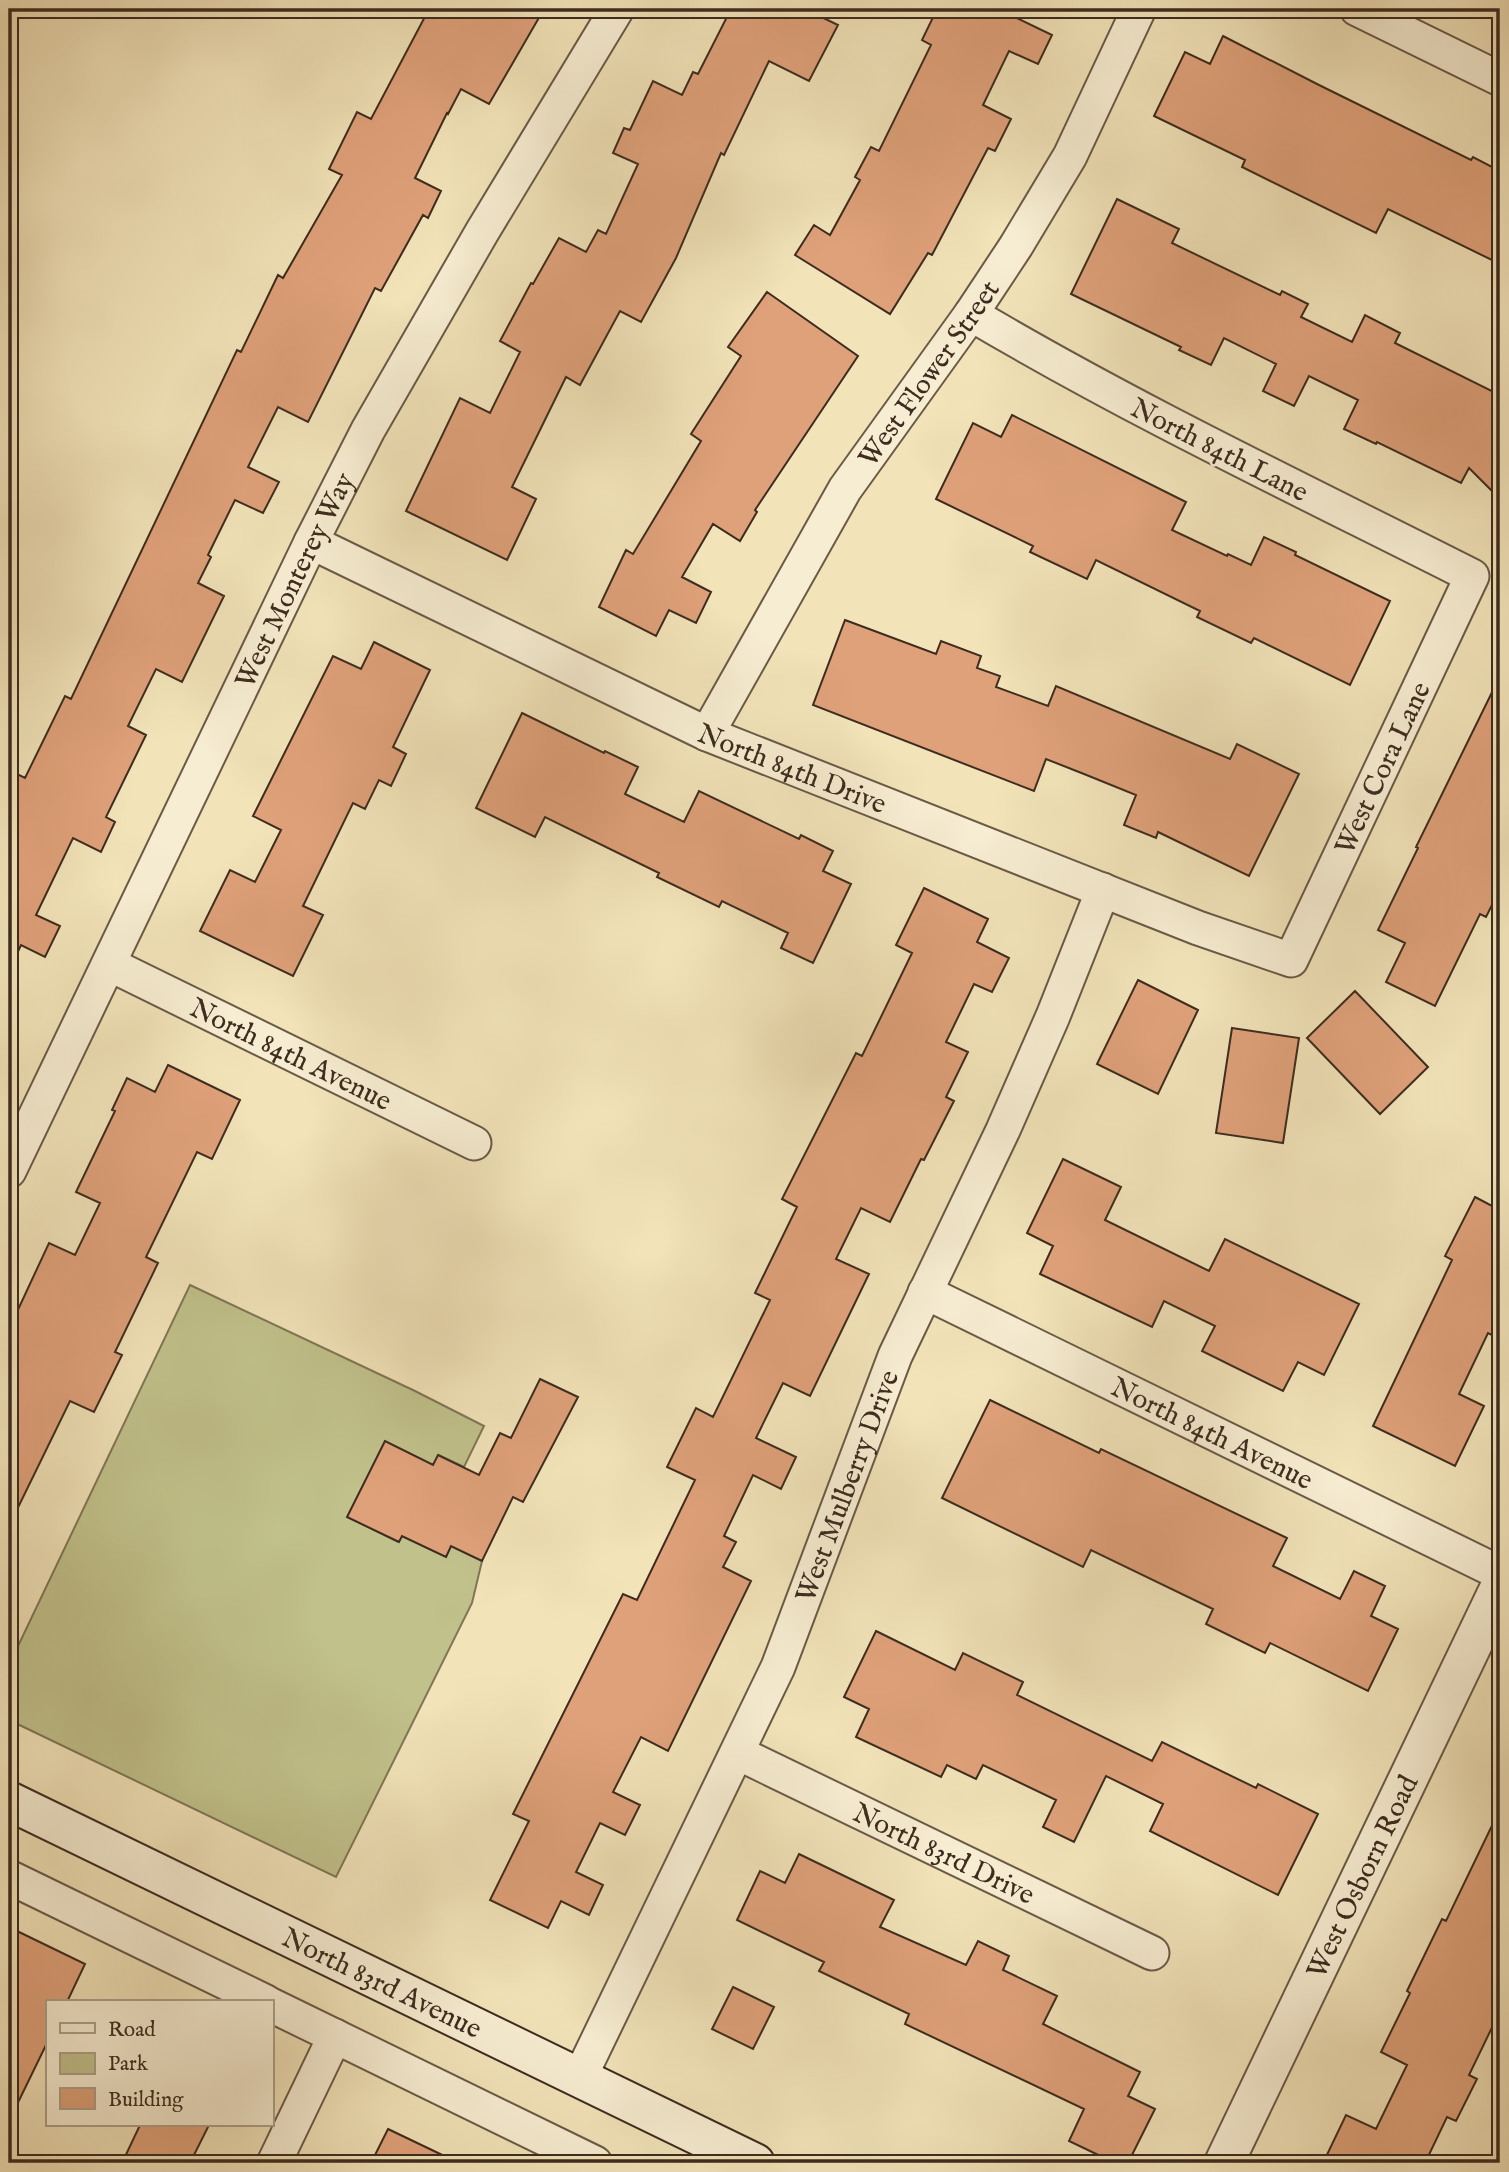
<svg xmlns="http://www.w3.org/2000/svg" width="1509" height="2172" font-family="'IM FELL English',serif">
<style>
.green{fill:#c1c18b;stroke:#7f7655;stroke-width:2}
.building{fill:#dfa17a;stroke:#3d2c1f;stroke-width:2}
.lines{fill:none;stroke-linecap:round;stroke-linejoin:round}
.minor-casing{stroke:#6a5a46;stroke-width:37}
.tertiary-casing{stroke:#6a5a46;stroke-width:42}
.secondary-casing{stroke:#3d2c1f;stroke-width:42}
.minor{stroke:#f7edd2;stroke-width:33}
.tertiary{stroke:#f7edd2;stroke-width:38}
.secondary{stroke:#f7edd2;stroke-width:38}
.labels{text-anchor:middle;stroke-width:5;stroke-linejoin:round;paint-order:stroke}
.street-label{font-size:28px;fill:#3d2c1f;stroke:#f7edd2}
</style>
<rect width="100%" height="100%" fill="#f2e3b9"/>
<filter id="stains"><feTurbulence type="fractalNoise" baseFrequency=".00286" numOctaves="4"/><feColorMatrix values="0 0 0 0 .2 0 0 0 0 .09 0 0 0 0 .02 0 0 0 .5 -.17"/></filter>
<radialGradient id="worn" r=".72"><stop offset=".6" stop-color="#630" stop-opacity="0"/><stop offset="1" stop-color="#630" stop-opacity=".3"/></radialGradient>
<!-- green -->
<path class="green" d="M190 1285 415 1391 484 1426 464 1467 439 1455 433 1465 385 1441 348 1517 398 1542 402 1536 446 1557 451 1546 482 1561 472 1603 336 1877 9 1720V1665Z"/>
<!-- building -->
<path class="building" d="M429 9H544L489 104 461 89 448 114 447 113 415 178 441 191 428 218 423 215 381 291 375 288 308 422 278 407 248 467 279 482 263 513 235 500 208 555 211 557 198 583 224 596 182 682 156 669 128 726 146 735 106 817 115 822 101 852 73 838 36 915 60 926 45 957 21 945 9 971V770L25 778 65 696 71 699 237 350 241 352 278 275 283 278 342 175 329 169 357 112 371 119Z
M731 9H805L838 25 809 81 769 61 724 155 721 153 676 258 641 322 620 311 580 385 566 377 512 487 536 499 507 560 406 511 460 398 490 413 520 352 500 341 531 283 533 284 559 238 586 252 598 230 606 234 638 164 613 153 624 128 630 130 653 81 682 95 693 72 698 74Z
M937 9H998L1052 35 1038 64 1009 51 983 105 1011 119 995 151 988 148 932 255 928 253 890 314 795 255 814 225 830 235 860 180 855 177 871 147 879 151 931 45 922 40Z
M1223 36 1319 85 1471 160 1473 157 1500 171V264L1388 209 1376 233 1242 167 1245 160 1154 116 1185 52 1210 64Z
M1117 199 1179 229 1172 243 1280 295 1282 291 1308 304 1301 317 1352 342 1365 315 1400 333 1395 343 1500 395V499L1469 468 1461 483 1377 442 1376 444 1344 429 1358 400 1309 376 1294 406 1263 391 1276 364 1224 338 1211 365 1179 350 1181 347 1071 294Z
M767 292 858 356 755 510 757 512 740 541 713 524 682 577 711 592 696 623 669 610 656 636 599 607 626 550 633 554 701 441 691 434 741 356 728 347Z
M1012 415 1186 502 1172 530 1227 556 1228 554 1251 565 1264 537 1296 552 1295 555 1390 601 1350 685 1254 638 1251 643 1197 617 1200 611 1096 560 1087 579 1030 552 1033 546 936 499 973 423 1001 437Z
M845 620 936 654 941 641 981 656 977 668 1000 676 996 687 1048 706 1056 686 1230 759 1237 744 1299 774 1249 876 1158 832 1156 838 1124 825 1136 795 1084 774 1046 759 1034 791 813 705Z
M374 642 430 670 393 747 406 754 391 786 379 780 365 809 353 803 303 906 323 915 293 976 200 931 230 870 255 882 281 830 253 816 333 656 361 669Z
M1500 676V889L1486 917 1480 914 1435 1006 1386 982 1405 943 1378 930 1418 848 1416 847Z
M522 713 604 753 605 751 638 767 625 794 684 822 699 791 799 839 801 835 833 851 823 871 851 884 813 963 781 948 788 933 722 901 719 907 657 877 659 873 545 817 535 837 476 808Z
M924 888 988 919 977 942 1009 958 992 992 974 984 946 1042 968 1052 946 1097 954 1101 924 1160 921 1159 890 1222 861 1208 836 1259 869 1274 810 1396 783 1383 756 1438 796 1457 781 1489 753 1475 724 1536 736 1542 723 1567 751 1581 668 1751 641 1737 613 1792 640 1805 625 1835 600 1823 576 1872 603 1885 589 1915 561 1901 548 1928 490 1900 529 1821 513 1814 623 1594 637 1600 695 1480 667 1467 696 1408 713 1417 770 1300 755 1293 797 1207 782 1199 856 1053 862 1056 912 953 896 945Z
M1138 980 1198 1010 1158 1094 1097 1064Z
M1355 991 1428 1067 1380 1114 1307 1038Z
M1232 1028 1299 1038 1283 1143 1216 1133Z
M168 1065 240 1100 212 1159 197 1152 146 1257 158 1263 115 1352 122 1355 94 1412 70 1401 9 1526V1329L49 1243 75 1255 100 1203 76 1192 115 1111 112 1110 127 1078 155 1092Z
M1063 1159 1121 1187 1105 1220 1209 1271 1225 1239 1359 1304 1324 1375 1298 1362 1283 1391 1202 1351 1215 1326 1164 1301 1152 1327 1040 1274 1053 1246 1027 1233Z
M1475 1197 1500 1210V1339L1488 1333 1459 1394 1484 1406 1455 1466 1373 1426 1452 1260 1445 1256Z
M540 1379 578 1397 523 1502 513 1497 482 1561 451 1546 446 1557 402 1536 399 1542 347 1517 385 1441 433 1465 438 1455 479 1475 500 1433 511 1438Z
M990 1400 1099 1453 1101 1449 1287 1538 1273 1566 1340 1599 1354 1571 1385 1586 1371 1616 1398 1629 1368 1691 1270 1643 1265 1653 1206 1624 1213 1609 1091 1550 1083 1567 942 1498Z
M876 1631 955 1670 963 1653 1023 1682 1017 1695 1152 1761 1162 1742 1256 1788 1258 1784 1318 1814 1278 1895 1150 1831 1163 1804 1106 1776 1074 1842 1043 1827 1056 1800 983 1765 976 1779 947 1765 941 1777 856 1737 869 1709 844 1697Z
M1500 1809V2011L1469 2075 1477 2079 1456 2121 1447 2117 1425 2163H1323L1346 2115 1376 2129 1407 2065 1381 2052 1410 1993 1407 1991 1442 1919 1446 1921Z
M799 1854 894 1900 880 1927 966 1965 978 1941 1009 1956 1003 1970 1057 1996 1043 2024 1140 2072 1128 2096 1155 2109 1128 2163H1115L1069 2141 1084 2109 905 2024 909 2014 819 1971 824 1962 737 1920 760 1871 785 1883Z
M17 1931 85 1964 67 2002H47V2043L9 2121V1949Z
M733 1987 774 2007 753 2049 712 2029Z
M140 2125H209L190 2163H122Z
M388 2129 459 2163H371Z"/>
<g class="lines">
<!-- minor casing -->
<g class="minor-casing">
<g id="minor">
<path d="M1357 9 1500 79"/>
<path id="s1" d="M311 542 707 734 1198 928 1291 960 1472 576C1304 491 1133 410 971 314"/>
<path id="s2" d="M707 734 845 489 971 314 1016 246 1070 156 1139 9"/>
<path id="s3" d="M109 964 474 1143"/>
<path id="s4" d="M9 1171 311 542 368 430 482 232 617 9"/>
<path id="s5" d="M925 1292 1500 1573"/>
<path id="s6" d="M738 1753 1152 1953"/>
<path d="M9 1877 266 2002"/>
<path d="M271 2005 595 2163"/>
<path id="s7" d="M579 2079 778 1667 895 1356 1003 1130 1053 1016 1103 890"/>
<path d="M274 2163 335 2036"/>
</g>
</g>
<!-- tertiary casing -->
<g class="tertiary-casing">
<g id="tertiary">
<path id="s8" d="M1224 2163 1500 1587"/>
</g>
</g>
<!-- secondary casing -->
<g class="secondary-casing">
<g id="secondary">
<path id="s9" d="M9 1801 755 2163"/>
</g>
</g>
<!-- minor -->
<use href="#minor" class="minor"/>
<!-- tertiary -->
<use href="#tertiary" class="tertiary"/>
<!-- secondary -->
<use href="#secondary" class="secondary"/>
</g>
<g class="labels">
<!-- street labels -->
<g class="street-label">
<text dy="10" stroke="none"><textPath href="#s2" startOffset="424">West Flower Street</textPath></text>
<text transform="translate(1220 449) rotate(27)" y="10">North 84th Lane</text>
<text dy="10" stroke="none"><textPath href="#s4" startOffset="656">West Monterey Way</textPath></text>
<text dy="10" stroke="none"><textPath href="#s1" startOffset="532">North 84th Drive</textPath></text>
<text dy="10" stroke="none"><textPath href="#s1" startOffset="1279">West Cora Lane</textPath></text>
<text dy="10" stroke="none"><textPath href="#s3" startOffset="203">North 84th Avenue</textPath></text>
<text dy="10" stroke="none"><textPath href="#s5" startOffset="320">North 84th Avenue</textPath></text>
<text dy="10" stroke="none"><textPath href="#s7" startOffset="651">West Mulberry Drive</textPath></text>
<text dy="10" stroke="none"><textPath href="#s6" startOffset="229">North 83rd Drive</textPath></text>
<text dy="10" stroke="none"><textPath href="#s8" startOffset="318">West Osborn Road</textPath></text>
<text dy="10" stroke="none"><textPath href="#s9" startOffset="415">North 83rd Avenue</textPath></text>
</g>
</g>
<!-- margin -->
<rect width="1509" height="2172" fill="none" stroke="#f2e3b9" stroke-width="35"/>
<rect x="10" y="10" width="1488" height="2151" fill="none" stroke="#3d2c1f" stroke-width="3.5"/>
<rect x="18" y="18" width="1474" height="2137" fill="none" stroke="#3d2c1f" stroke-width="2"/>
<!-- legend -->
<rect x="46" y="2000" width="228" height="126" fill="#f7edd2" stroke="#ada08a" stroke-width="2"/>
<rect x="60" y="2023" width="35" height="10" fill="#f7edd2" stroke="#ada08a" stroke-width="2"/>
<text x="108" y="2036" font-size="21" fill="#3d2c1f">Road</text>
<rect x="60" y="2053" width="35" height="21" fill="#c1c18b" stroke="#ada08a" stroke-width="2"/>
<text x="108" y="2070" font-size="21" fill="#3d2c1f">Park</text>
<rect x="60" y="2088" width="35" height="21" fill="#dfa17a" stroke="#ada08a" stroke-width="2"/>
<text x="108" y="2106" font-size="21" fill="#3d2c1f">Building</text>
<rect width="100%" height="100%" filter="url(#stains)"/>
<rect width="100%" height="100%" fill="url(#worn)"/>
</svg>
